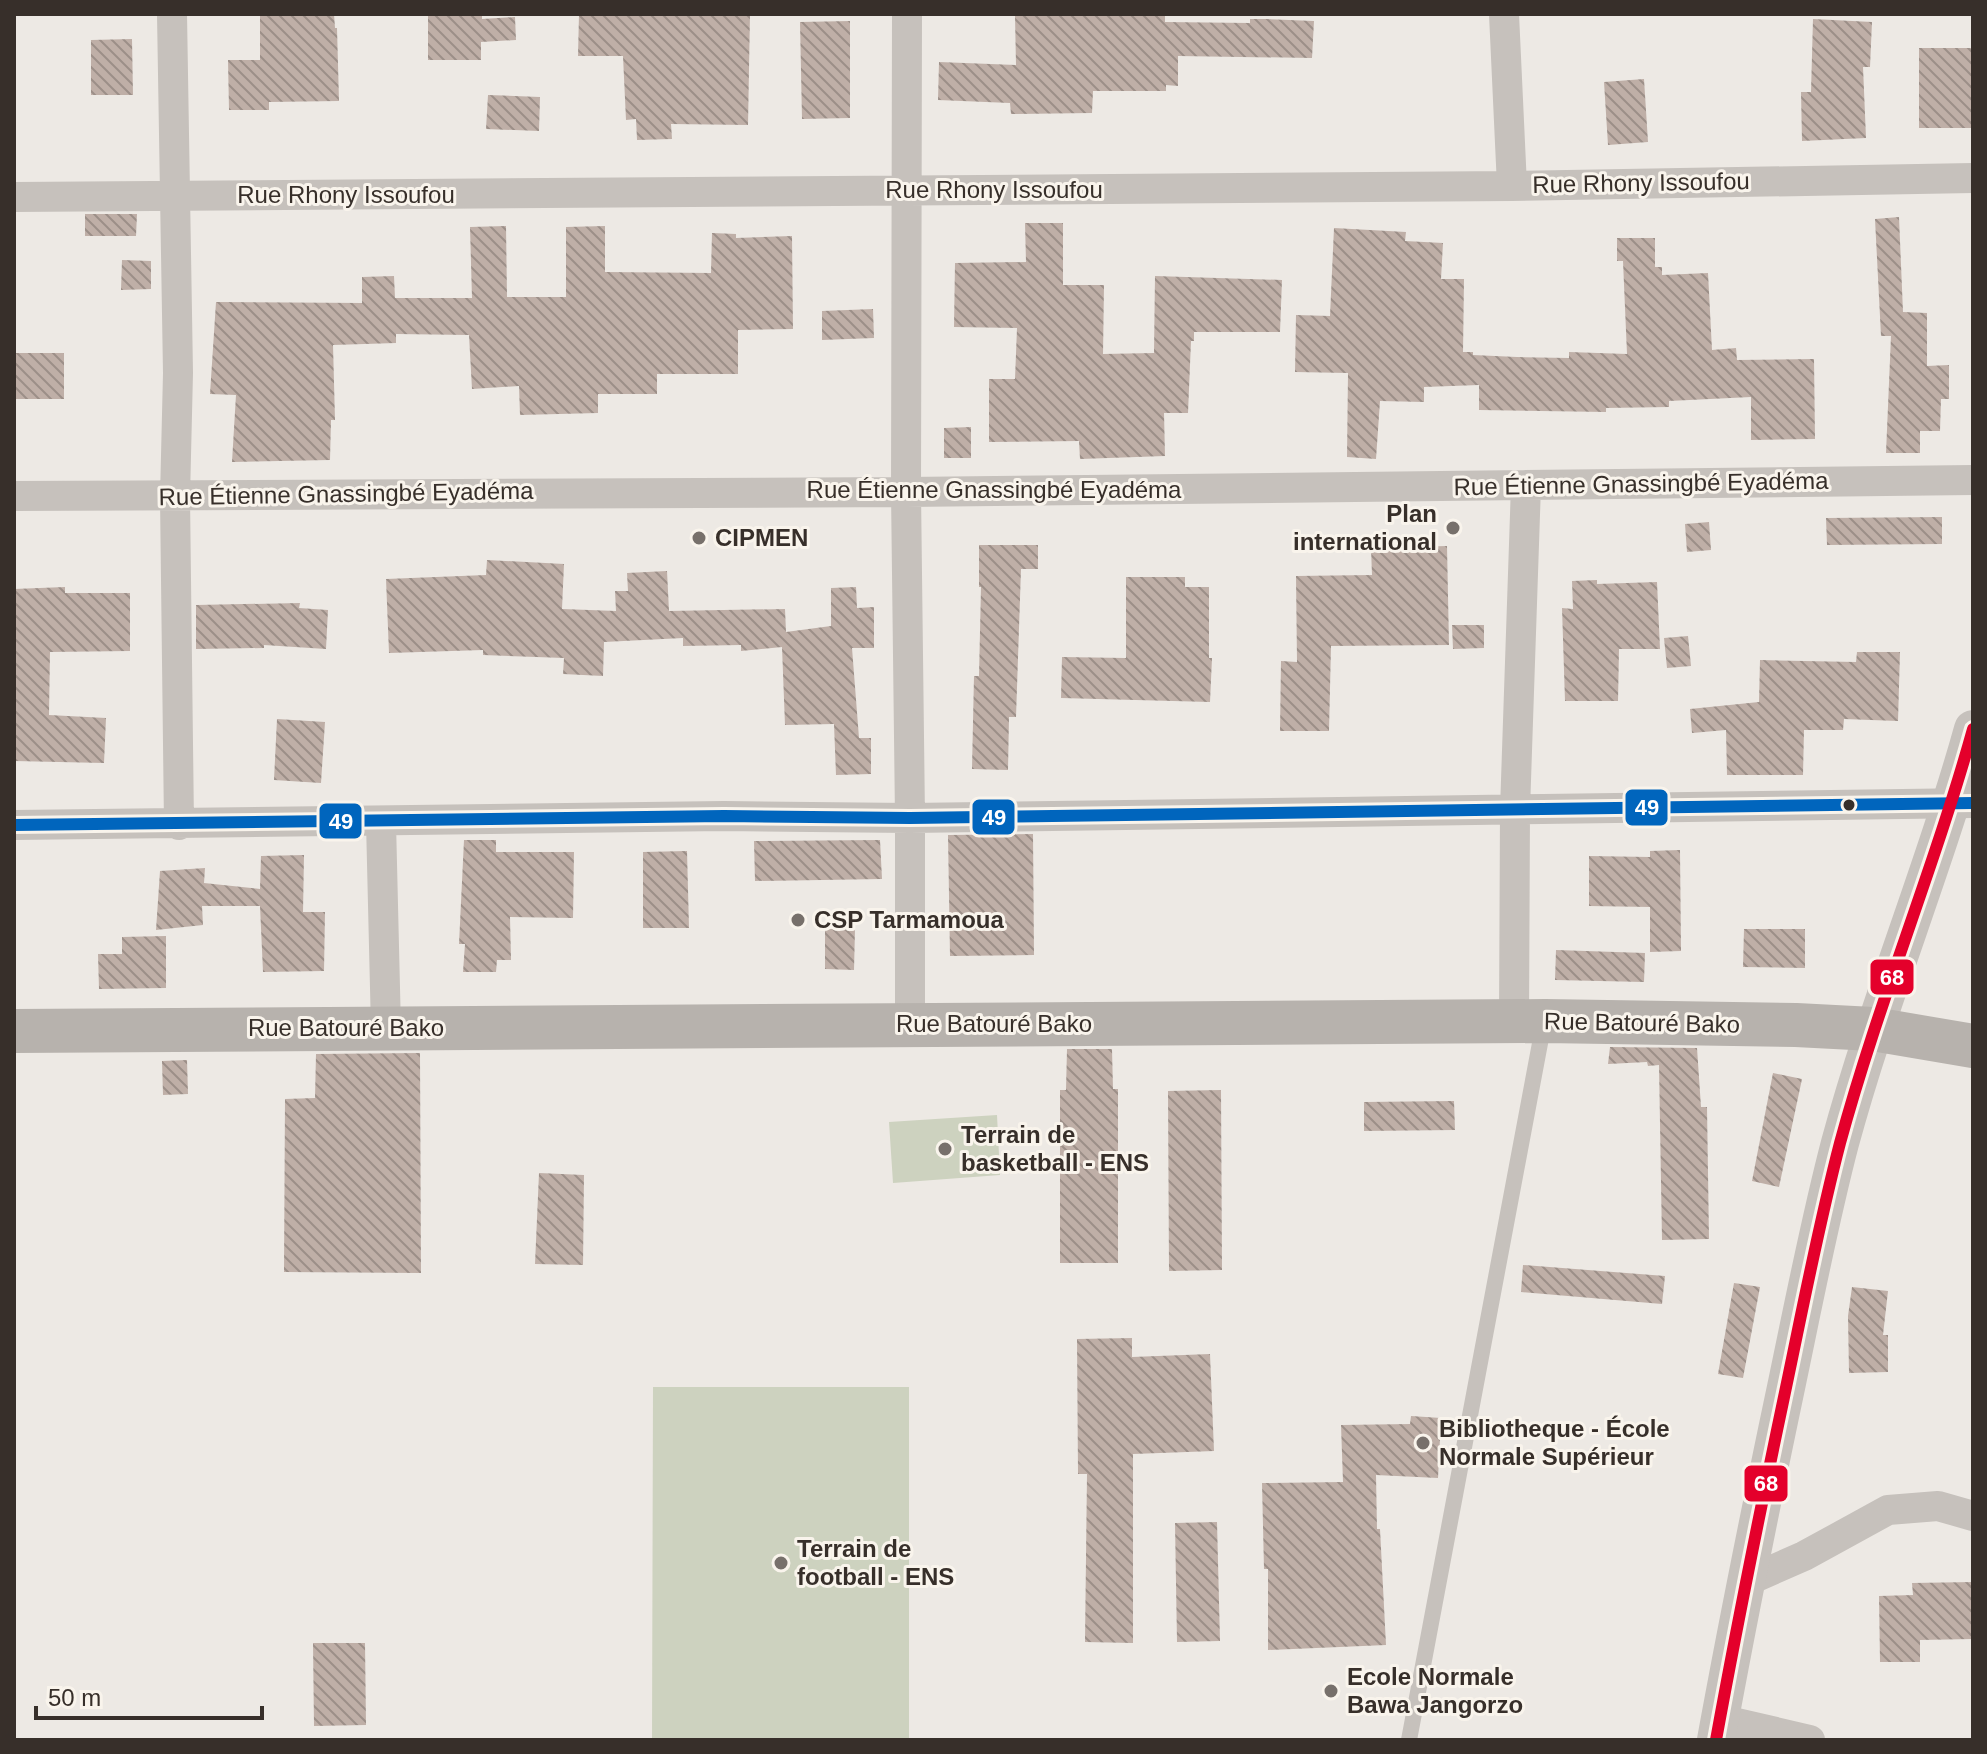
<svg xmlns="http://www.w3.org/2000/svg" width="1987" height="1754" font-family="Arial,sans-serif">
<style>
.green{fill:#cdd2bf}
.building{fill:url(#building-back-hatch)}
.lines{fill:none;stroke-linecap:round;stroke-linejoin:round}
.service{stroke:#c6c1bc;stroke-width:16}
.minor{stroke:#c6c1bc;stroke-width:30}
.tertiary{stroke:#c6c1bc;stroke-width:38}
.secondary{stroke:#b7b2ad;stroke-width:44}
.bus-1-casing{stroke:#f9f4ec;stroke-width:18}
.bus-2-casing{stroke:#f9f4ec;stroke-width:18}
.bus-1{stroke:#0065bd;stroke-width:12}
.bus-2{stroke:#e4002b;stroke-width:12}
.poi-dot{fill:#77706b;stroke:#f9f4ec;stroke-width:3}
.bus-dot{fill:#372f2a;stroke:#f9f4ec;stroke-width:3}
.labels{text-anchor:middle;stroke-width:6;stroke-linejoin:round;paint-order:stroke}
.street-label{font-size:24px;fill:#372f2a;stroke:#f9f4ec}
.poi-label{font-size:24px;font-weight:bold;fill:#372f2a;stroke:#f9f4ec;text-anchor:start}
.line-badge{stroke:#f9f4ec;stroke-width:3}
.badge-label{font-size:22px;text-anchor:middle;font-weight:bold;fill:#fff}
</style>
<defs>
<pattern id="building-back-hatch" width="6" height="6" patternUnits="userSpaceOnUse" patternTransform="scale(2)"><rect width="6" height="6" fill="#bfafa7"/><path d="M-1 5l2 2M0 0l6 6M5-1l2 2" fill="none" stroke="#9c8f88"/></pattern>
</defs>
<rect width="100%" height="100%" fill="#ede9e4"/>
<!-- green -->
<path class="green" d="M997 1115 1000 1175 893 1183 889 1122Z
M653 1387H909V1740H652Z"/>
<!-- building -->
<path class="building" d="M260 14H334L335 28H337L339 101 269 102V110H229L228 60H260Z
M579 14H750L748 125 671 124 672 139 637 140 636 119 626 120 623 56H578Z
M1064 14H1165V22L1250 23V19H1266L1314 21 1312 58 1178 56V86L1166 85V91H1093L1092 113 1011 114 1010 103 938 100 939 62 1016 65 1015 16Z
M428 15 482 16V19L515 17 516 40 481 42V60H428Z
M1813 19 1872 22 1870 67H1863L1866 138 1802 141 1801 92H1811Z
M850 21V118L802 119 800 22Z
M132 39 133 95H91V40Z
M1919 48H1973V128H1919Z
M1644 79 1648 142 1608 145 1604 82Z
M488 95 540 97 539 131 486 129Z
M85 214H137L136 236H85Z
M1899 217 1903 312 1927 313V366L1949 365V399H1941L1940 431H1920V453H1886L1891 336H1881L1875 219Z
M1025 223H1063V285H1104L1103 354 1154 353 1155 276 1282 280 1280 332H1194V341H1191L1188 413H1164L1165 456 1080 459 1079 441 989 442V379H1015L1017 328 954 327 955 263 1026 262Z
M506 226 507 297H566V227L605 226V272L711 273 712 233 736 234V238L792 236 793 329 738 330V374H657V394H598V413L520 415 519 386 472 389 469 335 396 334V343L333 345 335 420H331L330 460 232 462 236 395 210 394 216 302 362 303V277L394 276 395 298H472L470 227Z
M1334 228 1406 232 1405 241 1443 243 1441 279H1464L1463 352H1473V355L1517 357 1569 358V352L1627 354 1623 261H1617V238H1655V267H1662V275L1708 273 1712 350 1736 348 1737 360 1814 359 1815 439 1751 440V397L1669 401V407L1606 408V412L1479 410V385L1424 387V402L1380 401 1376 459 1347 457 1348 373 1295 372 1296 315 1330 316Z
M122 260 151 261V289L121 290Z
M873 309 874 338 822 340V311Z
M14 353H64V399H14Z
M971 427V458H944V428Z
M1942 517V544L1827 545 1826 518Z
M1709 522 1711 550 1687 552 1685 524Z
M979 545H1038V569H1021L1016 717H1009L1008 770 972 769 974 676H979L981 587H979Z
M1447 546 1449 645 1331 646 1329 731H1280L1281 661 1297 662 1296 576 1372 575 1371 548Z
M487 560 564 564 562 609 616 611 615 591H628L627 573 667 571 669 611 785 609 786 632 831 626V588L856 587 857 608 874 607V648H852L859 738H871V774L836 775 834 724 785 725 782 647 741 651V645L683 646V638L604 642 603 676 563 674 564 658 483 655V650L389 653 386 579 486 575Z
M1126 577H1185V587H1209V658H1212L1210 702 1061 698 1062 657 1126 658Z
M1597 580V584L1657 582 1660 649H1619L1618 701H1565L1562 608 1573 609 1572 581Z
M65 587V593H130V651L50 652 49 715 106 718 104 763 14 761V589Z
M300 603 299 608 328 610 326 649 264 645V648L196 649V605Z
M1452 625H1484V648L1453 649Z
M1688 636 1691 666 1667 668 1664 638Z
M1857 652H1900L1898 721 1844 719 1843 730H1804L1803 775H1727L1726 730 1692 733 1690 709 1759 702 1760 660 1856 662Z
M277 719 325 722 321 783 274 780Z
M1033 834 1034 955 950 956 948 835Z
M464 840H496V852H574L573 918 510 917 511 960H497L496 972H463L465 944H459Z
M880 840 882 879 755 881 754 841Z
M1680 850 1681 951 1650 952V907L1589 906V856L1650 857V851Z
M687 851 689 928H643V852Z
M304 855 303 912H325L324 971 263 972 260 906H202L203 925 156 930 160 871 205 868 204 883 260 889 261 856Z
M825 929H855L854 970 825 969Z
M1744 929H1805V968L1743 967Z
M166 936V988L99 989 98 954H122V937Z
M1556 950 1645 953 1644 982 1555 980Z
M1610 1047 1697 1048 1701 1107H1707L1709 1239 1662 1240 1659 1065 1648 1066 1647 1062 1608 1064Z
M1067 1049H1112L1113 1089H1118V1263H1060V1090H1066Z
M420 1053 421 1273 284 1272 285 1099 315 1098 316 1054Z
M187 1060 188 1094 163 1095 162 1061Z
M1773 1073 1802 1079 1779 1187 1752 1181Z
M1221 1090 1222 1270 1169 1271 1168 1091Z
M1454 1101 1455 1130 1364 1131V1102Z
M539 1173 584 1175 583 1265 535 1264Z
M1523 1265 1665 1276 1662 1304 1521 1292Z
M1734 1283 1760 1287 1743 1378 1718 1374Z
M1852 1287 1888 1291 1883 1335H1888V1372L1849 1373 1848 1316Z
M1132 1338V1357L1210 1354 1214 1451 1133 1454V1643L1085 1642 1087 1474H1078L1077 1339Z
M1411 1416 1441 1418 1438 1478 1376 1475 1377 1529H1380L1386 1645 1268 1650V1569H1264L1262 1483 1343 1482 1341 1425 1410 1424Z
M1217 1522 1220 1641 1177 1642 1175 1523Z
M1973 1582V1639L1920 1640V1662H1880L1879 1596 1913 1595 1912 1583Z
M313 1643H365L366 1725 314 1726Z"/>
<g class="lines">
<!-- service -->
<path class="service" d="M1409 1740 1544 1022"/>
<!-- minor -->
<path class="minor" d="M172 14 178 373 175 497 179 825
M907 14 906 492 910 818V1025
M1504 14 1512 186
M14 197 1512 186 1973 178
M14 496 906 492 1973 480
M381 822 386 1029
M14 825 724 816 910 818 1973 803
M1514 1023 1515 810 1526 485
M1745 1582 1804 1556 1888 1510 1938 1506 1973 1516
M1720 1719 1810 1740"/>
<!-- tertiary -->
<path class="tertiary" d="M1716 1740C1737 1625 1760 1511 1784 1397 1802 1312 1818 1227 1840 1143 1878 1003 1934 869 1973 729"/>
<!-- secondary -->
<path class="secondary" d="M14 1031 1545 1021 1796 1025 1873 1029 1973 1046"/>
<!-- bus-1 casing -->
<g class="bus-1-casing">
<path id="bus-1" d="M14 825 724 816 910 818 1973 803"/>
</g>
<!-- bus-2 casing -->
<g class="bus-2-casing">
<path id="bus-2" d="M1716 1740C1737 1625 1760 1511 1784 1397 1802 1312 1818 1227 1840 1143 1878 1003 1934 869 1973 729"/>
</g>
<!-- bus-1 -->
<use href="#bus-1" class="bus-1"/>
<!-- bus-2 -->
<use href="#bus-2" class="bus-2"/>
</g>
<!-- markers -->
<g class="poi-dot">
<circle cx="1453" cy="528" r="8"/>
<circle cx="699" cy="538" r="8"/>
<circle cx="798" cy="920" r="8"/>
<circle cx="945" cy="1149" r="8"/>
<circle cx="1423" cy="1443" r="8"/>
<circle cx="781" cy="1563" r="8"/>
<circle cx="1331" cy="1691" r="8"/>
</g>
<circle class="bus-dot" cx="1849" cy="805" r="7"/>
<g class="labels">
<!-- street labels -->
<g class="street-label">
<text transform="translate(1641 183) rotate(-1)" y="8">Rue Rhony Issoufou</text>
<text x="994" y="198">Rue Rhony Issoufou</text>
<text x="346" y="203">Rue Rhony Issoufou</text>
<text transform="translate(1641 484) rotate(-1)" y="8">Rue Étienne Gnassingbé Eyadéma</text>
<text x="994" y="498">Rue Étienne Gnassingbé Eyadéma</text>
<text transform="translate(346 494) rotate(-1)" y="8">Rue Étienne Gnassingbé Eyadéma</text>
<text transform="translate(1642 1023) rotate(1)" y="8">Rue Batouré Bako</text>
<text x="994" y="1032">Rue Batouré Bako</text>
<text x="346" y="1036">Rue Batouré Bako</text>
</g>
<!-- poi labels -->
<g class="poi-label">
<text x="1437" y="522" text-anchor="end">Plan<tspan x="1437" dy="28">international</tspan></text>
<text x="715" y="546">CIPMEN</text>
<text x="814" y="928">CSP Tarmamoua</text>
<text x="961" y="1143">Terrain de<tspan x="961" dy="28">basketball - ENS</tspan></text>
<text x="1439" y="1437">Bibliotheque - École<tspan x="1439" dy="28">Normale Supérieur</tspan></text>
<text x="797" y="1557">Terrain de<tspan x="797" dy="28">football - ENS</tspan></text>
<text x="1347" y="1685">Ecole Normale<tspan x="1347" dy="28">Bawa Jangorzo</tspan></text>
</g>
</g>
<g class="line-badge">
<rect x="1624" y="788" width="45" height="39" rx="8" fill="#0065bd"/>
<rect x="971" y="798" width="45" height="38" rx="8" fill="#0065bd"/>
<rect x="318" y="802" width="45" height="38" rx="8" fill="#0065bd"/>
<rect x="1869" y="958" width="46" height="38" rx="8" fill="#e4002b"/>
<rect x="1743" y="1464" width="46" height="39" rx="8" fill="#e4002b"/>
</g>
<g class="badge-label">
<text x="1647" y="815">49</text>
<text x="994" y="825">49</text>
<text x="341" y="829">49</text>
<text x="1892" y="985">68</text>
<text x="1766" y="1491">68</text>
</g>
<!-- border -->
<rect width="1987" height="1754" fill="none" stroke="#372f2a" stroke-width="32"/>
<!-- scale -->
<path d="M36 1706v12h226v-12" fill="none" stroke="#372f2a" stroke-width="4"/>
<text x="48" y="1706" font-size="24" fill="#372f2a" stroke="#f9f4ec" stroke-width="6" paint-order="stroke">50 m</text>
</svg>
